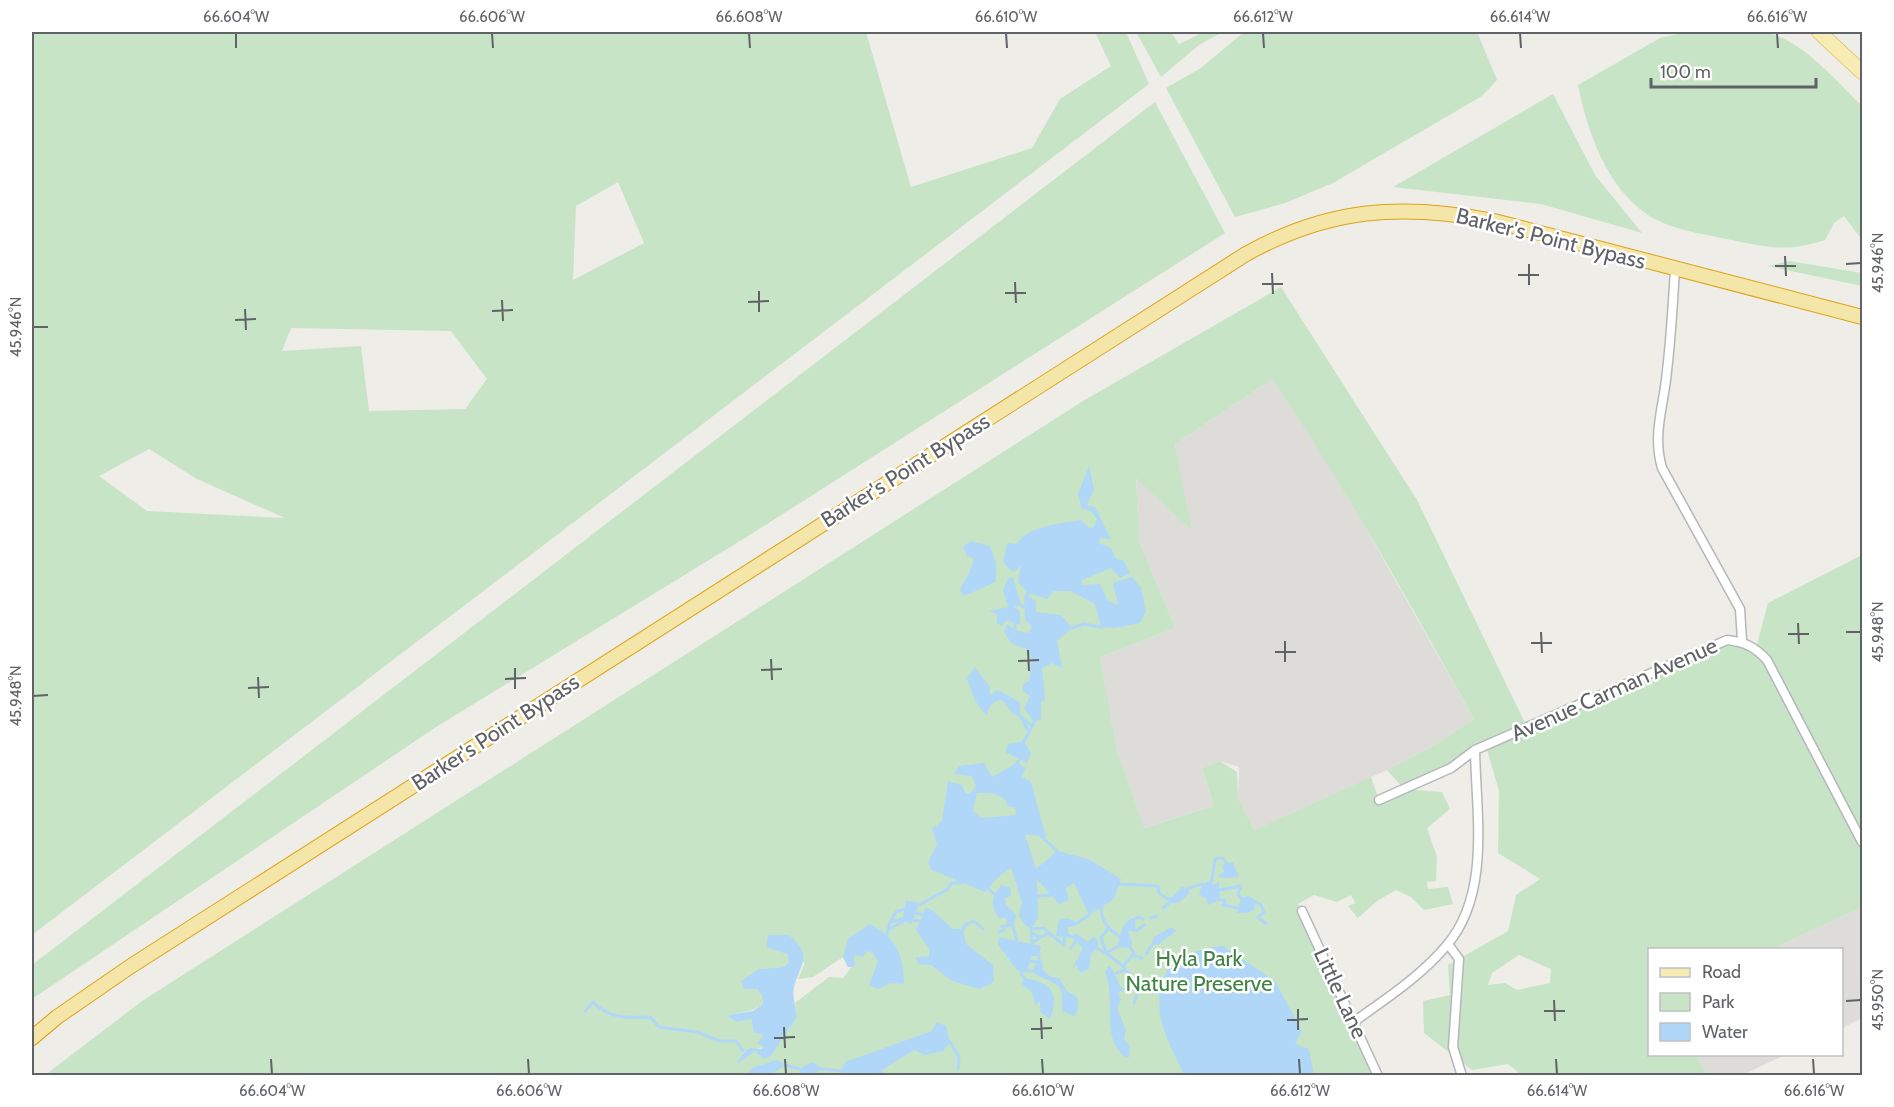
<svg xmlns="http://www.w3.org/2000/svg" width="1894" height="1107" font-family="Cabin,sans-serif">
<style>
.industrial{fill:#dedcd9}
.green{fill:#c7e4c7;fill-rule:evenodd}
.water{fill:#b0d7f7;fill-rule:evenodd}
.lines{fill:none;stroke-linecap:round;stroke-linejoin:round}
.stream{stroke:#b0d7f7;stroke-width:3}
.minor-casing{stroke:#b4b7ba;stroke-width:11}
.primary-casing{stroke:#e3c36c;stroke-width:16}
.trunk-casing{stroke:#dea218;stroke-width:16}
.minor{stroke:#fff;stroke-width:8}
.primary{stroke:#f7edb4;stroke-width:14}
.trunk{stroke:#f4e5a8;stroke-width:14}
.ticks{fill:none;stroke:#5f6266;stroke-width:2}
.labels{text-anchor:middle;stroke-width:5;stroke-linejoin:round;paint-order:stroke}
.street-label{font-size:22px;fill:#5f6266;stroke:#fff}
.park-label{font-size:22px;fill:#3f8443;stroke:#fff}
.neatline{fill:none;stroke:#5f6266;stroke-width:2}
.ticks-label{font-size:15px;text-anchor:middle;fill:#5f6266}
</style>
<rect width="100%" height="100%" fill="#efede7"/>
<!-- industrial -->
<path class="industrial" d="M1272 379 1326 458 1474 719 1433 746 1387 770 1254 830 1238 798 1239 767 1220 761 1202 768 1214 806 1143 828 1117 751 1100 657 1175 628 1139 540 1136 477 1191 530 1175 444Z
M1862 907V1018L1842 1028V950L1772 949Z
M1696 1055H1785L1740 1076 1707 1075Z"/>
<!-- green -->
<path class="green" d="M32 32H866L911 187 1032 148 1060 99 1111 66 1095 32H1126L1149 84 32 935ZM618 182 644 243 573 280 576 206ZM291 328 451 331 487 379 465 409 369 411 361 346 282 351ZM149 449 197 479 285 518 147 511 99 476Z
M1136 32H1171L1179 44 1204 32H1222L1199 45 1161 77Z
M1244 32H1467L1478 34 1497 80 1482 96 1333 183 1285 203 1235 217 1166 88 1201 68Z
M1687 32C1711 31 1760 28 1780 37 1812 51 1838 83 1862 106V237L1859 236 1844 216 1834 223 1825 240C1785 253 1767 247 1726 239 1700 233 1671 230 1648 215 1607 188 1587 131 1578 85L1660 38Z
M1553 94 1595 175 1642 233 1541 204 1393 187Z
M1155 102 1225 233 745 538 436 727 32 999V965Z
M1789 261 1862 273V286L1768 266Z
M1281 287 1417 500 1527 727 1727 640 1756 648 1768 603 1862 555V907L1772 949 1650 950V1054L1696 1055 1707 1075H1515L1518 1072 1508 1064 1472 1070 1424 1033 1423 1001 1450 995 1448 965 1508 931 1516 895 1540 879 1498 853 1499 791 1486 746 1406 789 1442 792 1450 809 1427 828 1437 857 1436 881 1427 882 1428 889 1448 887 1453 904 1424 910 1411 897 1396 890 1377 901 1358 918 1348 906 1355 903 1351 895 1337 902 1314 895 1298 904 1378 1075 44 1076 142 1001 1083 401ZM1272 379C1347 489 1410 604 1474 719L1433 746 1387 770 1404 789 1379 800 1371 777 1254 830 1238 798 1237 772 1220 761 1202 768 1214 806 1144 828 1117 751 1100 657 1175 628 1139 540 1136 478 1192 531 1175 444ZM787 954 805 963 798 979 813 977 843 957 848 967H852L843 978 829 977 795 1003 797 1017 780 1042 755 1051 739 1061 744 1051 765 1047V1035L754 1033 751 1019 728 1015 753 1010 763 1004 762 996 757 989 759 969 784 967 789 962ZM1519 955 1551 969 1550 983 1517 990 1505 983 1488 985 1492 973Z"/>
<!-- water -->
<path class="water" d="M1089 466 1094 489 1087 505 1095 507 1111 539 1100 538 1099 543 1111 548 1116 559 1123 560 1130 573 1120 578 1111 568 1082 580V585L1100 584 1108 601 1118 605 1113 583 1132 577 1141 588 1146 611 1140 623 1115 628 1101 627 1095 604 1070 591H1054L1047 599 1028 593 1018 582 1021 564 1016 571 1010 570 1003 562 1007 543 1016 544C1031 525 1059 524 1081 520L1089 528 1094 527 1097 519 1091 511 1082 509 1078 494Z
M971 541 990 546 996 563V582L964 596 960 590C965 578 973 571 973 558L967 556 963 547Z
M1013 577 1021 605 1014 607 1020 611V625L1006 620 1002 626 997 623V614L989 611 1008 607 1003 590 1008 579Z
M1024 595 1036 601V612L1061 615 1072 628 1057 641 1062 668 1052 663 1042 668 1045 700 1041 702V719L1034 723 1024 708 1030 696 1023 691V684L1029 681 1032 659 1027 649 1012 644 1004 632 1007 624 1015 630 1028 633 1032 627 1025 619Z
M975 667 990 687V695L998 690 1020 702V716L1013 714 1002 700C992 701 989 706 987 715 976 707 971 691 967 678Z
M1024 741 1031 754 1027 763 1005 752 1008 744Z
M984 763 992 777 1017 763 1026 768 1021 776 1031 782 1046 837 1025 834 1036 869 1057 851 1089 859 1121 879 1114 899 1089 915 1074 883 1066 888 1069 900 1059 904 1037 879 1038 918 1031 929 1025 925 1019 916 1022 902 1011 868 998 877 985 892 932 870 928 863 937 844 932 829 942 821 948 781 962 785 966 794 972 792 976 786 972 776 954 774 959 766ZM977 793C990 793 1003 792 1008 806L1015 807 1016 815 982 818 973 811Z
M1233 862 1239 877 1222 878 1218 876 1224 872 1222 865Z
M1212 880V885L1219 882 1220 900 1208 905 1206 898 1199 895 1202 884Z
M1001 885 1010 887 1011 896 1005 898 1006 905 1016 915 1013 927 1007 926 1006 918H999C989 905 992 898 1001 885Z
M1182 887 1189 888V894L1178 903H1169L1166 898 1172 897Z
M1248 896 1256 900 1254 910 1247 913H1237L1241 898Z
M906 901 917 902 919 905 911 924 902 920Z
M926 907 932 910 953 929H963L966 944 993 965 994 982 980 989 952 981 931 965 918 964 916 957H929V949L916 930Z
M1067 918 1075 921 1076 926 1067 927 1069 934 1065 937 1056 936 1059 920Z
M1131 918 1135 919 1136 931H1128L1132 942 1131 948 1117 947 1123 926Z
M870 924C896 938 904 955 904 984L890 983 878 989 869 985 878 962 873 953 866 951 863 957 855 955 853 960 856 963 853 967H848L843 957 848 939Z
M1172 927 1176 931 1159 944 1151 946 1154 937Z
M1076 933 1088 942 1094 936 1098 942V949L1091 953 1089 969 1082 972 1078 971 1077 964 1072 969 1083 948 1072 937Z
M768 935H789C813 956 801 962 794 987 792 996 796 1008 797 1017L771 1056 764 1059 755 1051 737 1064C743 1052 746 1046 760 1049L764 1047 757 1043 764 1035 754 1033 751 1019 736 1022 727 1015 753 1011 763 1004 762 996 757 989H744L741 981 759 969 784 967 789 962 787 954 766 947Z
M999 937 1041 946 1039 956H1032L1027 971 1021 973C1011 965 1007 954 998 945Z
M1223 946 1275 981 1302 1031 1295 1044 1309 1049 1314 1075H1184C1176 1057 1163 1034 1160 1014 1154 967 1181 950 1223 946Z
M1042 960 1043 970 1051 977 1059 978 1067 991 1077 997 1078 1009 1074 1016 1062 1011C1061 1005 1063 996 1061 991 1059 981 1038 979 1032 971L1037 962Z
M1109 966C1117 973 1116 981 1122 989L1118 994 1121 999 1117 1008 1126 1030 1124 1039 1130 1046 1129 1057 1126 1058C1099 1037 1117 1000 1105 972Z
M1024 978C1051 982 1060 992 1050 1019L1040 1012V1002L1035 1005 1032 992 1022 984Z
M937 1022 946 1026 950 1042 943 1051 925 1055 914 1050 882 1070 886 1075H839L845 1062 932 1031Z
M776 1060 786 1065 769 1075H747L752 1068Z
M812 1062 823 1069 813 1075H801L799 1069Z"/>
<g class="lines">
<!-- stream -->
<path class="stream" d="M1027 597 1028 593
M1021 605 1024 607
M1015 624V630
M1072 628 1084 624 1101 627
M1020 716 1028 730
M1021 717 1032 726
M1024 741 1034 723
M1017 763 1019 760
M1041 836 1057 851
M1212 880 1215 859 1223 858 1227 864
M1119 884 1158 886 1159 893 1166 898
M988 888 994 894
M1189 888 1202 884
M1220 890 1241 886 1238 894 1241 898
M1037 896 1052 895
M1220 900H1225L1223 905 1237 908
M1256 902 1261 905 1264 912 1258 917 1266 924
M919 905 948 889 951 883H962
M1101 907C1101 921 1108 929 1119 936
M1163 908 1169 903
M916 913 923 915
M1151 918 1157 916
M1135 919 1138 917 1143 919
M913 920 920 921
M891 921 896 912 904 909
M1076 924 1089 915
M1013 927 1017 940
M963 929 965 925 974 921 983 929
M1108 929 1101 937 1106 953 1123 966
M888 930 904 921
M1136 931 1144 925
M999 932 1004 930 1002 926H1007
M887 934 890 922 902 919
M1032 934 1041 937 1049 933 1064 945
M1067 935 1072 937
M1041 937 1032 943 1031 929 1044 928 1049 933
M1064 945 1065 937
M1071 948 1076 941
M1131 948 1135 956 1142 958
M1098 949 1106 953 1117 947
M1146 954 1151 946
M1039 956V961
M1029 961 1037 962
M1125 970 1123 966 1134 954
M1027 971H1032
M1021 973 1024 978
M1116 973 1125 970 1131 974
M1134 978 1140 977
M1122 989 1127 991
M1144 991 1161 993
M1134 1003 1138 992
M585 1011 593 1002C609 1019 628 1018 650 1017L659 1027 697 1032 720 1041H736L743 1051
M950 1042 959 1057 958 1069
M786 1065 799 1069
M823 1069 841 1071"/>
<!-- minor casing -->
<g class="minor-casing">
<path id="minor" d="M1675 269C1673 303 1671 337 1667 371 1664 406 1652 433 1662 468L1740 609 1742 641
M1379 800 1451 768 1475 750 1727 640C1745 642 1755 647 1767 660L1862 842
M1302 911 1378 1076
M1448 944 1459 959 1453 1047 1462 1076
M1355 1021C1387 998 1421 976 1447 945 1491 893 1476 813 1475 750"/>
</g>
<!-- primary casing -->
<g class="primary-casing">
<path id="primary" d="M1819 32 1862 72"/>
</g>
<!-- trunk casing -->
<g class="trunk-casing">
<path id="trunk" d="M32 1038 57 1017 131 966 1246 254C1329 208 1401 203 1494 221L1862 317"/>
</g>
<!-- minor -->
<use href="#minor" class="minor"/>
<!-- primary -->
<use href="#primary" class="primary"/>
<!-- trunk -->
<use href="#trunk" class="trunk"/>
</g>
<!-- ticks -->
<path class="ticks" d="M236 33V48M492 33 493 48M749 33 750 48M1006 33 1007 48M1263 33 1264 48M1520 33 1521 48M1777 33 1778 48M1785 256 1786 276M1529 264V285M1846 264 1861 263M1775 266H1796M1272 273 1273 294M1518 275H1539M1015 282 1016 303M1262 284H1283M759 291V312M1005 293H1026M502 300 503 321M748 302 769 301M245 309 246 330M492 311 513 310M235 320 256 319M33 327H48M1798 623 1799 644M1541 632 1542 653M1846 632H1861M1788 634H1809M1285 641V662M1531 643H1552M1028 650 1029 671M1275 652H1296M771 659 772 680M1018 661 1039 660M515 668V689M761 670 782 669M258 677 259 698M505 679 526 678M248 688 269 687M33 696 48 695M1554 1000 1555 1021M1846 1001 1861 1000M1298 1009V1030M1544 1011H1565M1041 1018 1042 1039M1287 1020 1308 1019M784 1027 785 1048M1031 1029 1052 1028M774 1038 795 1037M271 1059 272 1074M528 1059 529 1074M785 1059 786 1074M1042 1059 1043 1074M1299 1059 1300 1074M1556 1059 1557 1074M1813 1059 1814 1074"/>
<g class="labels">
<!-- street labels -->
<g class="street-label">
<text transform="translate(1551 238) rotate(14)" y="8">Barker's Point Bypass</text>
<text transform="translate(905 470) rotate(-32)" y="8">Barker's Point Bypass</text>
<text transform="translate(1614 689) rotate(-24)" y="8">Avenue Carman Avenue</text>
<text transform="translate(495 732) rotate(-33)" y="8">Barker's Point Bypass</text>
<text transform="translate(1341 993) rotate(65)" y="8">Little Lane</text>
</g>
<!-- park labels -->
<g class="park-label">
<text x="1199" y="966">Hyla Park<tspan x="1199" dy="25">Nature Preserve</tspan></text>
</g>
</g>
<!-- border -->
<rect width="1894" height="1107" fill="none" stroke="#ffffff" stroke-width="66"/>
<!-- legend -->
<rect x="1648" y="948" width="195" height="108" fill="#ffffff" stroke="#bfc0c2" stroke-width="1.5"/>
<rect x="1660" y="968" width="30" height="9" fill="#f7edb4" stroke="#bfc0c2" stroke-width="1.5"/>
<text x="1702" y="978" font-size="18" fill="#5f6266">Road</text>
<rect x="1660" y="993" width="30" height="18" fill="#c7e4c7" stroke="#bfc0c2" stroke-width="1.5"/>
<text x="1702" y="1008" font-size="18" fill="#5f6266">Park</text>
<rect x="1660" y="1023" width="30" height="18" fill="#b0d7f7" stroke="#bfc0c2" stroke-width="1.5"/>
<text x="1702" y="1038" font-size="18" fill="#5f6266">Water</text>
<!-- scale -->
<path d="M1651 78v9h165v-9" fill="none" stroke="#5f6266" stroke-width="3"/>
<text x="1660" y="78" font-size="18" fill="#5f6266" stroke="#ffffff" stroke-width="4.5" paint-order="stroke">100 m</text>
<rect x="33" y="33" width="1828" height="1041" class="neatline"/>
<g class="ticks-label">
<text x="236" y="22">66.604°W</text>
<text x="492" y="22">66.606°W</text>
<text x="749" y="22">66.608°W</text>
<text x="1006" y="22">66.610°W</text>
<text x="1263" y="22">66.612°W</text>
<text x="1520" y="22">66.614°W</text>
<text x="1777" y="22">66.616°W</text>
<text transform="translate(1878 263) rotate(-90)" y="5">45.946°N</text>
<text transform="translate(16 327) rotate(-90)" y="5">45.946°N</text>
<text transform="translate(1878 632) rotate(-90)" y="5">45.948°N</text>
<text transform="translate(16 696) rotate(-90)" y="5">45.948°N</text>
<text transform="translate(1878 1000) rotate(-90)" y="5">45.950°N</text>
<text x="272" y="1096">66.604°W</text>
<text x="529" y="1096">66.606°W</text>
<text x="786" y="1096">66.608°W</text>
<text x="1043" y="1096">66.610°W</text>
<text x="1300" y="1096">66.612°W</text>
<text x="1557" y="1096">66.614°W</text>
<text x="1814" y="1096">66.616°W</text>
</g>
</svg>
